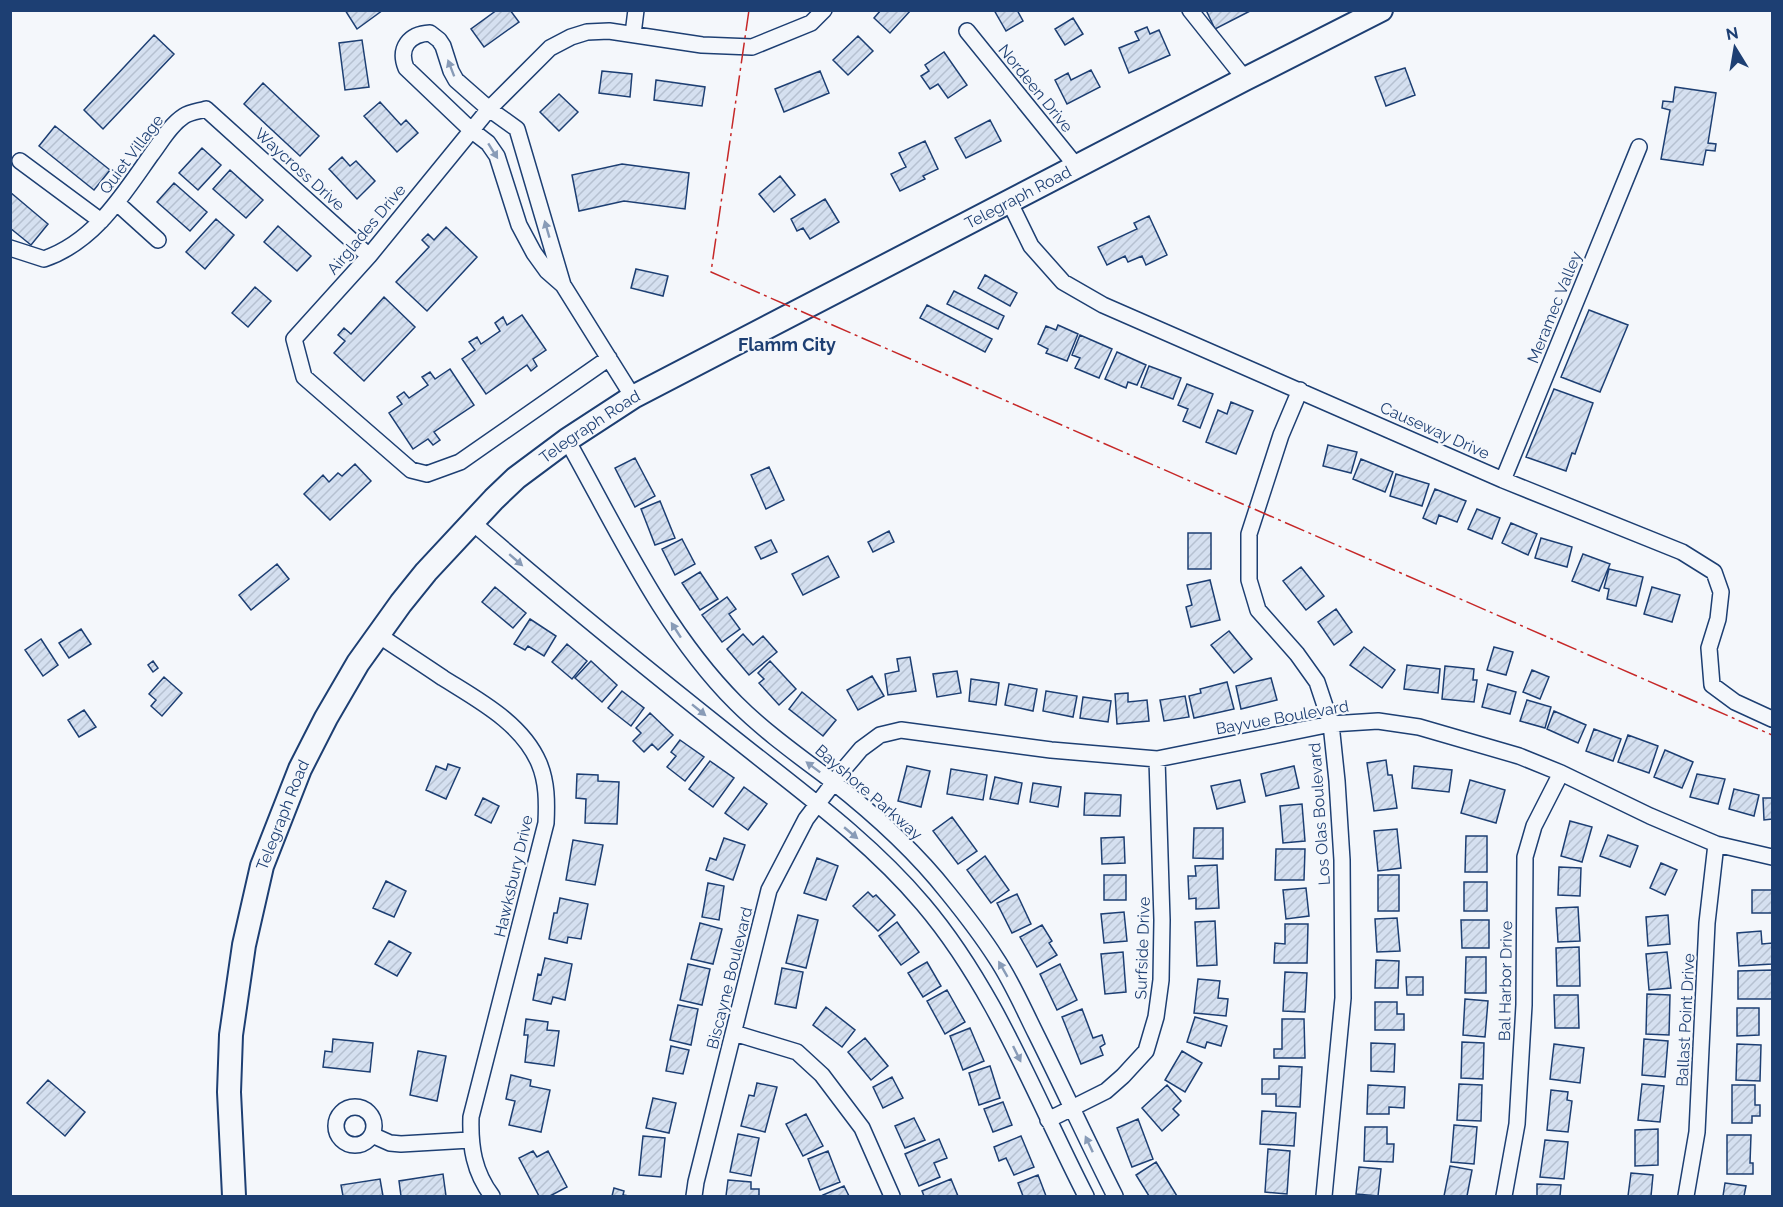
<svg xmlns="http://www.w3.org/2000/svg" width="1783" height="1207" font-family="Raleway,sans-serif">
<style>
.building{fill:url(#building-hatch);stroke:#1d3f73;stroke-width:1.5}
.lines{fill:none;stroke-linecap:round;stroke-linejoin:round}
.minor-casing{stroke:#1d3f73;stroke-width:18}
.primary-casing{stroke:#1d3f73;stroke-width:26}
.minor{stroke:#f4f7fb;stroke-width:15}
.primary{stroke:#f4f7fb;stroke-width:22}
.power{stroke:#c62828;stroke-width:1.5;stroke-dasharray:21 4.5 3 4.5;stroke-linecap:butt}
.oneway{fill:#889bb7}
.labels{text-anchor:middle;stroke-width:4.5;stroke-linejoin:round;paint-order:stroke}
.street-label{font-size:16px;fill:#1d3f73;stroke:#f4f7fb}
.neighbourhood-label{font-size:18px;font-weight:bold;fill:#1d3f73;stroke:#f4f7fb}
</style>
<defs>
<pattern id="building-hatch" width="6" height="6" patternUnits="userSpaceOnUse" patternTransform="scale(1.5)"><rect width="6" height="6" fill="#d5e0f0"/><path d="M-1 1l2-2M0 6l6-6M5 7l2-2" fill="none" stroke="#b6c1d1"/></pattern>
</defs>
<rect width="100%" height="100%" fill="#f4f7fb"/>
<!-- building -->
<path class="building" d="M345 10H383L357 29Z
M497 10H510L519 22 484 47 471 29Z
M881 10H911L890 33 874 18Z
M994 10H1017L1023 21 1006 31Z
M1206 10H1252L1215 29Z
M1073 18 1083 34 1065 45 1055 29Z
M1147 27 1150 34 1159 30 1170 55 1129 73 1119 48 1139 40 1135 32Z
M154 35 174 54 103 129 84 110Z
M858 36 873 51 848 75 833 60Z
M362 40 369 87 345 90 339 43Z
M944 52 967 85 948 98 938 84 930 89 921 76 929 71 925 65Z
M1405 68 1415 95 1386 106 1375 77Z
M1091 70 1100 87 1067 104 1055 80 1068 73 1071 80Z
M602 71 632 74 630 97 599 93Z
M820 71 829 93 784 112 775 89Z
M656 80 705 87 702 106 654 100Z
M263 83 319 136 300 156 244 104Z
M1675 87 1716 93 1708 143 1716 144 1715 151 1706 150 1703 165 1661 159 1670 110 1662 108 1663 101 1673 102Z
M559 94 578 112 559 131 540 112Z
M380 102 401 125 406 120 418 133 397 152 364 116Z
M990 120 1001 141 966 158 955 138Z
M55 126 110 170 94 190 39 146Z
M925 141 938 169 923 176 925 179 900 191 891 174 906 167 899 153Z
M202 148 221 165 198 190 179 173Z
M342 157 350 166 356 161 375 181 357 199 329 169Z
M622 164 689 173 685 209 624 201 579 211 572 175Z
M230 170 263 200 246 218 213 189Z
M780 176 795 195 774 212 759 194Z
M174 183 207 212 190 231 157 202Z
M10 192 48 224 31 245 10 228Z
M825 199 839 222 810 239 803 228 797 231 791 219Z
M1149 216 1167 255 1146 265 1142 256 1128 262 1125 256 1107 265 1098 247 1137 229 1134 223Z
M216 219 234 235 205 269 186 252Z
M278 226 311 256 297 271 264 242Z
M446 227 477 257 427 311 396 282 429 247 422 240 428 234 434 240Z
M636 269 668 276 663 296 631 288Z
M985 275 1017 293 1010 306 978 288Z
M255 287 271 301 248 327 232 313Z
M954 291 1004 316 998 329 947 304Z
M384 297 415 327 364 381 334 353 345 341 338 335 344 328 351 334Z
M927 305 992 339 985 352 920 318Z
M1589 310 1628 325 1600 392 1561 377Z
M522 315 546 350 533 359 537 366 531 371 527 365 486 394 462 359 475 350 469 342 477 337 481 344 500 331 495 323 503 317 507 325Z
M1058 325 1078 334 1067 361 1046 353 1048 349 1038 344 1046 326 1056 330Z
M1080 335 1112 349 1099 378 1075 368 1080 358 1072 355Z
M1117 352 1146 365 1137 385 1128 382 1126 388 1105 379Z
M1149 366 1181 378 1173 399 1141 387Z
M450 369 474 405 434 432 440 440 433 445 428 439 413 449 389 413 402 404 397 397 404 392 409 398 428 385 422 377 430 372 435 379Z
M1187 384 1213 394 1200 428 1183 421 1188 409 1178 405Z
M1554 389 1593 403 1575 454 1572 453 1566 471 1526 457Z
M1231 402 1253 411 1236 454 1206 442 1218 410 1227 414Z
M1328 445 1357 452 1351 473 1323 466Z
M635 458 655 496 635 507 615 468Z
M1361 459 1393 472 1385 492 1353 479Z
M355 464 371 481 330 520 304 494 323 475 329 482 338 473 342 476Z
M769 467 784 500 766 509 751 475Z
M1396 474 1429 484 1422 506 1390 496Z
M1435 489 1466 501 1457 522 1439 515 1436 524 1423 518Z
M660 501 675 538 655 545 641 509Z
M1477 509 1500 518 1492 539 1468 529Z
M1511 523 1537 534 1528 555 1502 543Z
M889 531 894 542 873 552 868 542Z
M1188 533H1211V569H1188Z
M1541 538 1572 547 1567 567 1535 558Z
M682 539 695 564 675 575 662 549Z
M771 540 777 552 761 559 755 547Z
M1583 554 1610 564 1599 591 1572 581Z
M828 556 839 577 803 595 792 574Z
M277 564 289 579 251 610 239 595Z
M1301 567 1324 596 1306 610 1283 581Z
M1609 569 1643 577 1636 606 1607 599 1609 589 1604 588Z
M700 572 718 599 700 610 682 583Z
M1210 580 1220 620 1191 627 1186 607 1192 605 1187 585Z
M495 587 526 613 513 628 482 602Z
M1652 587 1680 595 1672 622 1644 614Z
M727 597 736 609 729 614 740 629 722 642 702 615Z
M1336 609 1352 632 1334 645 1318 622Z
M530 619 556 636 544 656 528 646 525 650 514 644Z
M81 629 91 644 69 658 59 643Z
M1229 631 1252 659 1234 673 1211 645Z
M743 634 753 645 763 636 777 652 749 675 727 649Z
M41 639 58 665 43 676 25 650Z
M567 644 587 661 572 679 552 662Z
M1364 647 1395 670 1382 688 1350 665Z
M1494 647 1513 652 1506 675 1487 670Z
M910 657 916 691 888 695 885 674 899 671 897 659Z
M153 661 158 668 153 672 148 665Z
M591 661 617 685 602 702 575 678Z
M770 661 796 689 779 705 759 683 764 679 758 673Z
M1407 665 1440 669 1438 693 1404 689Z
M1445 666 1474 669 1473 680H1477L1474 702 1442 699Z
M1532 670 1549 677 1540 699 1523 692Z
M957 671 961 693 937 697 933 674Z
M872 676 884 696 858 710 847 690Z
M164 677 182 693 162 716 151 706 156 700 149 694Z
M1271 678 1277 700 1241 709 1236 686Z
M971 679 999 683 996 705 969 701Z
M1227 682 1234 709 1194 718 1189 696 1201 693 1200 689Z
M1009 684 1037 689 1033 711 1005 705Z
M1488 684 1516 692 1510 714 1482 707Z
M622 691 644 708 631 726 608 708Z
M1046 691 1077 696 1073 717 1043 711Z
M802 692 836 720 823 736 789 709Z
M1128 693V702L1147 700 1149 721 1117 724 1115 694Z
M1185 696 1189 717 1164 721 1160 700Z
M1083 697 1111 701 1108 722 1080 718Z
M1527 700 1551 707 1545 728 1520 721Z
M84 710 96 727 79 737 68 720Z
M1554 711 1586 725 1578 743 1547 729Z
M650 713 673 735 658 750 652 744 644 752 633 741 641 733 636 728Z
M1594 729 1621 739 1613 761 1586 751Z
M1628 735 1658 746 1649 773 1618 762Z
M680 740 704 757 685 781 667 767 676 756 671 752Z
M1665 750 1693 762 1682 788 1654 777Z
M1386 760 1388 775H1392L1397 808 1374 811 1367 763Z
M710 761 734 778 713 807 689 789Z
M448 764 460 768 446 799 426 790 436 766 446 770Z
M907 766 930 771 921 807 898 801Z
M1294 766 1299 788 1266 796 1261 774Z
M1414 766 1452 770 1449 792 1412 788Z
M951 769 987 775 983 800 947 794Z
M577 774 598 775V781L619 782 617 824 585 823 586 799 576 798Z
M1697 774 1725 779 1718 804 1690 797Z
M995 777 1022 783 1018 804 990 799Z
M1240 780 1245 802 1217 809 1211 786Z
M1470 780 1505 790 1496 823 1461 813Z
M1033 783 1061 787 1058 807 1030 802Z
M744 787 767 804 748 830 725 813Z
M1734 789 1759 795 1754 816 1729 809Z
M1085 793 1121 795 1120 816 1084 815Z
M483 798 499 806 491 823 475 815Z
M1763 798H1772V819L1764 820Z
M1302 804 1305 841 1283 843 1280 806Z
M952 817 977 851 958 864 933 831Z
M1570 821 1592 827 1582 862 1561 856Z
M1194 828H1223V859L1193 858Z
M1397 829 1401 868 1378 871 1374 831Z
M1608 835 1638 846 1630 867 1600 856Z
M1466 836H1487V872H1465Z
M1124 837 1125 863 1102 864 1101 838Z
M724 838 745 845 733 880 706 870 710 858 716 860Z
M573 840 603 845 595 885 566 880Z
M1276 849H1305L1304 880H1275Z
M985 856 1009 890 991 903 967 870Z
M817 858 838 866 826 900 804 893Z
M1661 863 1677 870 1665 895 1650 888Z
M1217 865 1219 908 1196 909V898L1189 899 1188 876H1196L1195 866Z
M1559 867 1581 868 1580 896 1558 895Z
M1104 875H1126V900H1104Z
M1378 875H1399V911H1378Z
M386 881 406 891 394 917 373 908Z
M1464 882H1487V911H1464Z
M708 883 724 886 719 920 702 917Z
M1306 888 1309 916 1286 919 1283 890Z
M1752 890H1772V913H1752Z
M868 892 873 897 876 895 895 915 878 931 853 906Z
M1017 894 1031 924 1012 933 997 903Z
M560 898 588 904 581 939 568 937 567 943 549 939 554 913H557Z
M1578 907 1580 941 1558 942 1556 908Z
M1124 912 1127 941 1104 943 1101 914Z
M798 915 818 920 806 968 786 963Z
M1668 915 1670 944 1648 946 1646 917Z
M1397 918 1400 951 1377 952 1375 919Z
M1461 920H1489V948H1462Z
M1215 921 1217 965 1197 966 1195 922Z
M897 922 919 952 901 965 879 936Z
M700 923 722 929 713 964 691 959Z
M1285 924H1308L1307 963H1274L1275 943 1285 944Z
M1042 925 1052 941 1049 943 1057 955 1037 967 1020 937Z
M1761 931 1762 944 1772 943V964L1739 966 1737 933Z
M389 941 411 953 397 976 375 964Z
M1579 947 1580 986H1557L1556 948Z
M1123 952 1126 992 1105 994 1101 954Z
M1667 952 1671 988 1649 990 1646 954Z
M1466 957H1486V993H1465Z
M545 958 572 964 565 1000 553 997 551 1004 533 1000 538 974 541 975Z
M1376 960 1399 961 1398 988H1375Z
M927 962 941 986 923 997 908 973Z
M688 964 710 969 702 1005 680 1000Z
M1060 964 1077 1000 1057 1010 1040 974Z
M782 968 803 972 796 1008 775 1004Z
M1772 970V999H1738V971Z
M1285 972 1307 973 1305 1012 1283 1011Z
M1406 977H1423V995H1407Z
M1198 979 1220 981 1218 998 1228 999 1226 1016 1194 1013Z
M947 990 965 1022 945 1034 927 1001Z
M1647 994 1670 995 1669 1035 1646 1034Z
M1554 995H1578L1579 1028H1555Z
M1465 999 1488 1001 1485 1037 1463 1035Z
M1375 1002H1397V1014H1404V1030H1375Z
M678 1005 698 1009 691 1045 670 1040Z
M826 1007 855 1030 842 1047 813 1025Z
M1737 1008H1759V1035L1737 1036Z
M1082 1009 1093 1038 1102 1035 1105 1044 1100 1047 1103 1055 1081 1064 1062 1017Z
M1195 1017 1227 1026 1221 1046 1207 1042 1205 1048 1187 1042Z
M526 1019 548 1022 547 1030 559 1031 554 1066 525 1062 528 1035H524Z
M1282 1019H1304L1305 1058H1274V1049H1282Z
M970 1028 984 1061 963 1070 950 1036Z
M865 1038 888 1066 871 1080 848 1052Z
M333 1039 373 1043 370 1072 323 1067 325 1051 332 1052Z
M1644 1039 1668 1041 1665 1077 1642 1075Z
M1462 1042 1484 1043 1483 1079 1461 1078Z
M1371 1043 1395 1044 1394 1072 1371 1071Z
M1554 1044 1584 1048 1580 1083 1550 1079Z
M1737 1044 1761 1045 1760 1081 1736 1080Z
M671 1046 689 1050 683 1074 666 1071Z
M418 1051 446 1056 437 1101 410 1095Z
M1182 1051 1202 1063 1185 1092 1165 1080Z
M990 1066 1000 1098 979 1105 969 1073Z
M1279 1066 1302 1067 1300 1107 1276 1106V1094H1262V1079H1279Z
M511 1075 531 1080 530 1086 550 1090 541 1132 509 1125 515 1101 506 1099Z
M892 1077 903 1098 883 1108 873 1087Z
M48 1080 85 1112 65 1136 27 1103Z
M757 1083 777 1087 765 1132 741 1126 749 1095 754 1096Z
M1459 1084 1482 1085 1481 1121 1457 1120Z
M1642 1084 1664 1086 1660 1122 1638 1120Z
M1167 1085 1181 1101 1173 1109 1179 1115 1162 1131 1142 1108Z
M1368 1085 1405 1087 1404 1108 1389 1107V1114H1367Z
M1732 1085H1755V1105H1760V1116H1752V1123H1732Z
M1551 1090 1568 1092 1567 1100 1572 1101 1568 1132 1547 1130Z
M653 1098 676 1103 669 1133 646 1128Z
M1003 1102 1012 1125 993 1132 984 1109Z
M1262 1111 1296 1113 1294 1146 1260 1144Z
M806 1114 823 1146 803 1156 786 1124Z
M914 1118 925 1140 905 1148 895 1126Z
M1138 1119 1153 1159 1132 1167 1117 1128Z
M1454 1125 1477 1127 1474 1164 1451 1162Z
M1365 1127H1387V1144H1394L1393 1162 1364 1161Z
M1658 1129V1165L1635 1166V1130Z
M738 1134 759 1138 751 1176 730 1172Z
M1727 1135H1751L1750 1163H1753V1174H1727Z
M643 1136 665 1138 661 1177 639 1175Z
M1021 1136 1034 1167 1014 1175 1006 1158 999 1161 994 1147Z
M939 1139 947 1158 934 1163 940 1177 919 1186 905 1154Z
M1545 1140 1568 1142 1564 1179 1540 1177Z
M1268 1149 1290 1151 1287 1194 1265 1192Z
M533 1151 537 1157 548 1151 567 1187 550 1196H539L519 1158Z
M828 1151 840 1182 820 1190 808 1159Z
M1156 1162 1177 1196H1149L1136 1175Z
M1450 1166 1472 1170 1467 1196H1444Z
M1359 1167 1381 1169 1378 1196 1356 1194Z
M1631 1173 1653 1175 1651 1196H1628Z
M443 1174 446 1196H401L399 1181Z
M1038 1175 1046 1196H1023L1018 1183Z
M380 1179 383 1196H343L341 1185Z
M951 1179 958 1196H924L922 1191Z
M728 1180 751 1182V1189H759V1196H726Z
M1725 1183 1746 1186 1744 1196H1723Z
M1537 1184 1561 1185 1560 1196H1537Z
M844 1186 849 1196H824L823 1195Z
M614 1188 624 1191 623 1195 629 1196H612Z"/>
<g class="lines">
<!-- minor casing -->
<g class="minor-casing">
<path id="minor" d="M1190 10 1245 79
M967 31 1077 167
M633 34 636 10
M20 161 101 221
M1009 201 1031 246 1063 282 1103 305 1503 480 1682 552 1714 572 1721 592 1718 619 1709 648 1712 685 1735 702 1772 719
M117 203 158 240
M10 248 44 259C94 242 122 196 151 155 161 142 170 125 184 116 190 112 200 111 206 109L369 256
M563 285 547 271 534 253 519 225 497 156 488 143 471 130 406 68C398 48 409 34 430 33L439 40 443 46 451 71 456 80 489 109 517 129 563 285 633 397
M609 358 460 462 427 474 411 470 304 377 294 339 369 256 489 109 550 48 571 37 587 32 609 31 702 45 752 47 811 23 824 10
M1300 390 1281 435 1249 534V580L1258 610 1297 654 1317 682 1331 724 1337 781 1342 860 1343 998 1324 1196
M567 440C617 529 663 630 736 703 765 732 799 756 832 781 874 814 915 851 948 893 965 914 982 936 996 958 1012 982 1023 1008 1036 1034 1063 1088 1088 1143 1115 1196
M1503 480 1639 147
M472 522C557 596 646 668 734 738 799 790 869 840 923 904 996 990 1035 1097 1086 1196
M377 634C399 649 421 663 443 678 478 700 522 723 539 763 547 782 547 802 546 823L471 1117C470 1147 474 1172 492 1196
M734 1033 797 1052 822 1075 862 1128 892 1196
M336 1126a19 19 0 1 1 38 0a19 19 0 1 1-38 0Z
M1048 1120 1106 1091 1123 1076 1146 1051 1156 1017 1161 980 1162 920 1157 759
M372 1135 390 1143 401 1144 470 1140
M694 1196 696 1182 769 890 806 819 844 769 861 749 880 735 901 730 1051 750 1157 759 1331 724 1378 721 1419 727 1519 756 1561 773 1650 816 1716 844 1772 857
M1504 1196 1517 1124 1524 1005 1525 857 1534 826 1561 773
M1686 1196 1697 1132 1707 923 1716 844"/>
</g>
<!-- primary casing -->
<g class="primary-casing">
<g id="primary">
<path id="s1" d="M234 1196 229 1092 231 1035 244 945 262 866 300 769 326 718 358 663 401 603 426 572 494 499 516 478 567 440 633 397 1245 79 1381 10"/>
</g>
</g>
<!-- minor -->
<use href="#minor" class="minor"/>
<!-- primary -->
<use href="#primary" class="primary"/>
<!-- power -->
<path class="power" d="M749 10 711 272 1772 735"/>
</g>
<!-- one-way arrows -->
<defs><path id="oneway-solid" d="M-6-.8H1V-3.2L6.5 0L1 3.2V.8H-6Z" transform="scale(1.5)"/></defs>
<g class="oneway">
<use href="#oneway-solid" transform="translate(451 68) rotate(-111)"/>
<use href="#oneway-solid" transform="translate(493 151) rotate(58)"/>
<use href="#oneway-solid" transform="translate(547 229) rotate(-106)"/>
<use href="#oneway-solid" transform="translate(516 560) rotate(41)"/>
<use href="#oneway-solid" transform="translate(676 630) rotate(-123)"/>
<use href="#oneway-solid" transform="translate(699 710) rotate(39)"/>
<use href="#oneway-solid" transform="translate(813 767) rotate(-143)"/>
<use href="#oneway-solid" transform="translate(851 833) rotate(40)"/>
<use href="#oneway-solid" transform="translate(1003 969) rotate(-120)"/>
<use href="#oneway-solid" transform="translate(1017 1054) rotate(64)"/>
<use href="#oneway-solid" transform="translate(1089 1144) rotate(-115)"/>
</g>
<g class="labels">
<!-- street labels -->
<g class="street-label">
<text transform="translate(1036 88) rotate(51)" y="6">Nordeen Drive</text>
<text transform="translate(131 154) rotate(-53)" y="6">Quiet Village</text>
<text transform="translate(300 169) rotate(42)" y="6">Waycross Drive</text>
<text dy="6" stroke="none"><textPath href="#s1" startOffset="1378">Telegraph Road</textPath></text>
<text transform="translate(366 229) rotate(-50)" y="6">Airglades Drive</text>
<text transform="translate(1554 307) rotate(-68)" y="6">Meramec Valley</text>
<text dy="6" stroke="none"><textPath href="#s1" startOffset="892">Telegraph Road</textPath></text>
<text transform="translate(1435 430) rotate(24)" y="6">Causeway Drive</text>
<text transform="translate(1282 717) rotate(-10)" y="6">Bayvue Boulevard</text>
<text transform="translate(869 792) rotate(41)" y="6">Bayshore Parkway</text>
<text transform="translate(1319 814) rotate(-94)" y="6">Los Olas Boulevard</text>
<text dy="6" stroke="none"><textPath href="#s1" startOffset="388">Telegraph Road</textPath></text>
<text transform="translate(513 876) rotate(-77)" y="6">Hawksbury Drive</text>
<text transform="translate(1142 948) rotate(-88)" y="6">Surfside Drive</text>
<text transform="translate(729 978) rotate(-76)" y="6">Biscayne Boulevard</text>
<text transform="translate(1505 981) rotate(-89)" y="6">Bal Harbor Drive</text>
<text transform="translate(1685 1020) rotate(-87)" y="6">Ballast Point Drive</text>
</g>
<!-- neighbourhood labels -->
<g class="neighbourhood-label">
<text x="787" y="351">Flamm City</text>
</g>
</g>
<!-- border -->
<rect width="1783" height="1207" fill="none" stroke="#1d3f73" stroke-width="24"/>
<!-- north arrow -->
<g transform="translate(1735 48) rotate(349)" stroke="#f4f7fb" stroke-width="4.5" paint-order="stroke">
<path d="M0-4.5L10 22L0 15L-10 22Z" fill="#1d3f73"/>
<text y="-9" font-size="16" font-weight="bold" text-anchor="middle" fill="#1d3f73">N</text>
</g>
</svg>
